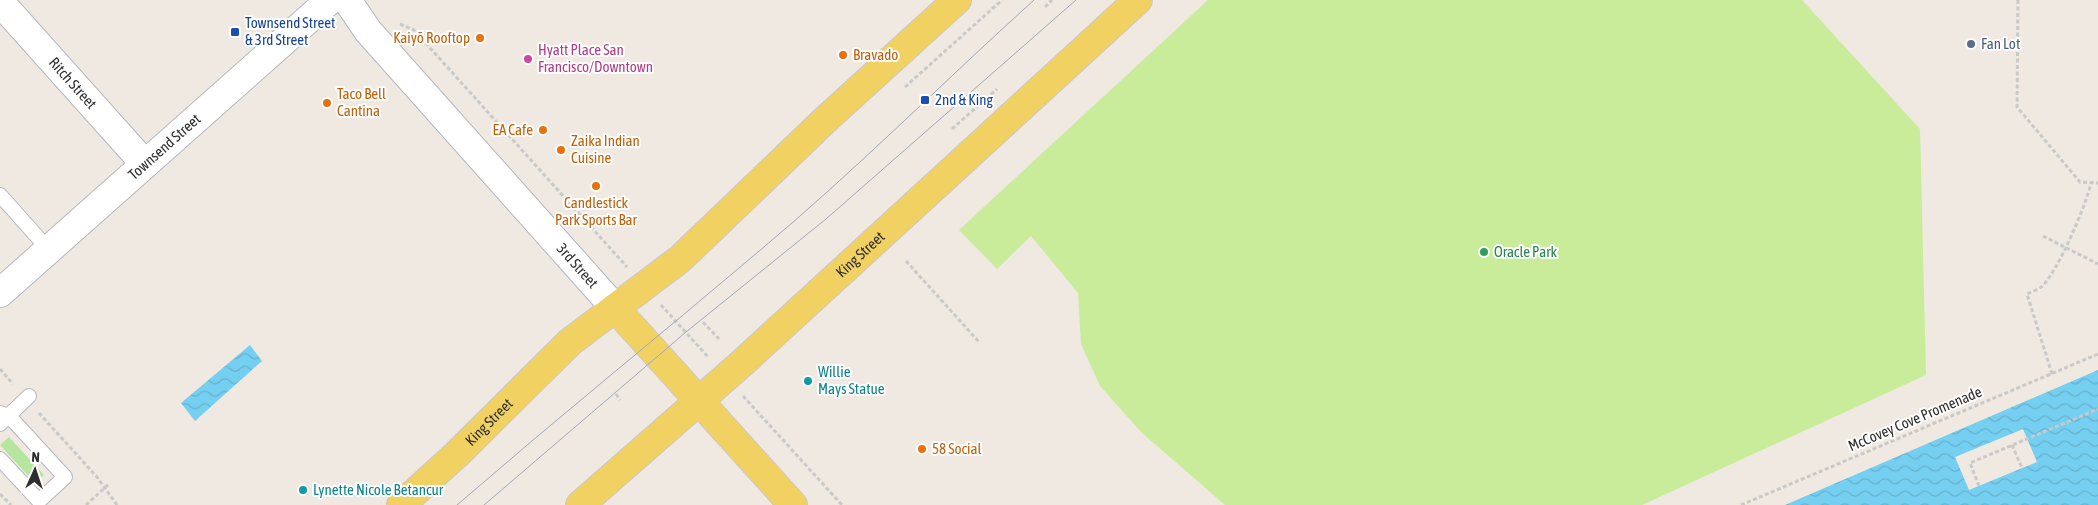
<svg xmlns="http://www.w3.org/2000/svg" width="2098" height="505" font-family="'Asap Condensed',sans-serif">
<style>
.green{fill:#b6e59e}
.pitch{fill:#c9ec9a}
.water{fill:url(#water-waves)}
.pier{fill:#efe9e1}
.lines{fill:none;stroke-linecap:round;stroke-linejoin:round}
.service-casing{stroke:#b4b7c1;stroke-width:16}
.minor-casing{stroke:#b4b7c1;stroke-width:30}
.tertiary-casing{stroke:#b4b7c1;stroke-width:30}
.secondary-casing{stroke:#b4b7c1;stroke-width:30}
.primary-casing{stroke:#c9c9c9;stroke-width:30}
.path{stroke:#c9c9c9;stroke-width:3;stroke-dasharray:4 2.5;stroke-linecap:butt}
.service{stroke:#fff;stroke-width:14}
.minor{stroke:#fff;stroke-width:28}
.tertiary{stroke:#fff;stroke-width:28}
.secondary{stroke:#fff;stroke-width:28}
.primary{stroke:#f2d163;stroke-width:28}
.tram{stroke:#a3a6b8;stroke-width:1}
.transit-dot{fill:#1a4fb4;stroke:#fff;stroke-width:2}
.food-dot{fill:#e8710a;stroke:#fff;stroke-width:2}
.service-dot{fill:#5c6f8a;stroke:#fff;stroke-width:2}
.hotel-dot{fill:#d1479c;stroke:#fff;stroke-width:2}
.leisure-dot{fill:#2e9e5b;stroke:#fff;stroke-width:2}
.culture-dot{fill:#0f9aa8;stroke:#fff;stroke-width:2}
.labels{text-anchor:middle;stroke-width:4;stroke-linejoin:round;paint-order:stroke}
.transit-label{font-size:15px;fill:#164399;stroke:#fff;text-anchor:start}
.food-label{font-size:15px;fill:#c56008;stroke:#fff;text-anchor:start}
.service-label{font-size:15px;fill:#4e5e75;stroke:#fff;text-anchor:start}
.hotel-label{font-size:15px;fill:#b23c85;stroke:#fff;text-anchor:start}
.street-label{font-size:15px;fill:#2e2e2e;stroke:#fff}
.leisure-label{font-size:15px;fill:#27864d;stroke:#fff;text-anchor:start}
.culture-label{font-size:15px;fill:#0d838f;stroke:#fff;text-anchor:start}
</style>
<defs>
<pattern id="water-waves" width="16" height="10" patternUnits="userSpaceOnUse" patternTransform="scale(1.25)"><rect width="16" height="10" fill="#75cff0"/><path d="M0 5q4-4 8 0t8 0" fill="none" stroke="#66b2ce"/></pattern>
</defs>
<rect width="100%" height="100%" fill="#efe9e1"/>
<!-- green -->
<path class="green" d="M9 437 44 475 35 483 0 445Z"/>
<!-- pitch -->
<path class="pitch" d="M1208 0H1802L1920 129 1926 375 1642 505H1225L1142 433 1100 386 1081 344 1078 293 1031 236 997 269 959 230Z"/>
<!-- water -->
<path class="water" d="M250 345 262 361 195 421 181 403Z
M2098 370V505H1785Z"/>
<!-- pier -->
<path class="pier" d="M2023 429 2037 462 1969 490 1955 457Z"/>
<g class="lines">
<!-- service casing -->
<g class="service-casing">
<path id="service" d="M0 195 49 250
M0 413 9 416 65 477 39 501 0 459
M0 424 29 396"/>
</g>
<!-- minor casing -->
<g class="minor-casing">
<g id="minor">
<path id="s1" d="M0 2 145 164"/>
</g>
</g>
<!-- tertiary casing -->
<g class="tertiary-casing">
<g id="tertiary">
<path id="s2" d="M0 293 330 0"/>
</g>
</g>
<!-- secondary casing -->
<g class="secondary-casing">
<g id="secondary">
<path id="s3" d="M347 0 368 31 615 308"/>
</g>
</g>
<!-- primary casing -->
<g class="primary-casing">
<g id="primary">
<path d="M615 308 793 505"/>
<path id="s4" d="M401 505 457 454 570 342 680 259 824 121 957 0"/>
<path id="s5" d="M580 505 741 364 1138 0"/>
</g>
</g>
<!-- path -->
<path class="path" d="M2018 0 2017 107 2080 182 2098 183
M1045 7 1052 0
M400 24 414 30 627 267
M905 87 1002 0
M952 129 997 89
M2043 236 2098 264
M906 261 979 342
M661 305 709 358
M703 322 719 339
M0 369 13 384
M2052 374 2027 294C2031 292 2037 290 2041 287 2056 276 2087 203 2091 183
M616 394 620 400
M743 396 842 505
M39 413 97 477 117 505
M2012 445 2022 468
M1979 486 1970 463 2098 409
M0 494 11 505
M86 505 110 483
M1741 505 2098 354"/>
<!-- service -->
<use href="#service" class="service"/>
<!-- minor -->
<use href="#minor" class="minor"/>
<!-- tertiary -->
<use href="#tertiary" class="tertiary"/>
<!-- secondary -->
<use href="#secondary" class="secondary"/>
<!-- primary -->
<use href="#primary" class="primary"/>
<!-- tram -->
<path class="tram" d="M457 505C556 419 658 337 758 252 854 172 942 83 1034 0
M484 505 686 332 826 219 1076 0"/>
</g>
<!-- markers -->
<g class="transit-dot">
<rect x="230" y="27" width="10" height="10" rx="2.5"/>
<rect x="920" y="95" width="10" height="10" rx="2.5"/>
</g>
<g class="food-dot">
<circle cx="480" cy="38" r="5"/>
<circle cx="843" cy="55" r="5"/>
<circle cx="327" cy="103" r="5"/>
<circle cx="543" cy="130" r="5"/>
<circle cx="561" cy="150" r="5"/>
<circle cx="596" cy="186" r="5"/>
<circle cx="922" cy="449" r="5"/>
</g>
<circle class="service-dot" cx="1971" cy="44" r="5"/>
<circle class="hotel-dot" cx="528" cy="59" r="5"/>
<circle class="leisure-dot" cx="1484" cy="252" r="5"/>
<g class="culture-dot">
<circle cx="808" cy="381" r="5"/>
<circle cx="303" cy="490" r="5"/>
</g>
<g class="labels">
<!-- transit labels -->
<g class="transit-label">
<text x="245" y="28">Townsend Street<tspan x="245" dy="17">&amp; 3rd Street</tspan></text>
<text x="935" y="105">2nd &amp; King</text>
</g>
<!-- food labels -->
<g class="food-label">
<text x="470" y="43" text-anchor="end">Kaiyō Rooftop</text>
<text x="853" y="60">Bravado</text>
<text x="337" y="99">Taco Bell<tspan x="337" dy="17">Cantina</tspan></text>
<text x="533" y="135" text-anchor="end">EA Cafe</text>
<text x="571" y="146">Zaika Indian<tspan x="571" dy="17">Cuisine</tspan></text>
<text x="596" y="208" text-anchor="middle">Candlestick<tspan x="596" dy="17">Park Sports Bar</tspan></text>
<text x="932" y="454">58 Social</text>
</g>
<!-- service labels -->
<g class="service-label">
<text x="1981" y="49">Fan Lot</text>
</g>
<!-- hotel labels -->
<g class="hotel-label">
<text x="538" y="55">Hyatt Place San<tspan x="538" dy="17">Francisco/Downtown</tspan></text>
</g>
<!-- street labels -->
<g class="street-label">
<text dy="5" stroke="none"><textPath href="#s1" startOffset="109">Ritch Street</textPath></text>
<text dy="5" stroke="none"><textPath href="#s2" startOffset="220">Townsend Street</textPath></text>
<text dy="5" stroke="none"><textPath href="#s5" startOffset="376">King Street</textPath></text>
<text dy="5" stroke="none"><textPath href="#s3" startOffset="352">3rd Street</textPath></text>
<text transform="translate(1915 419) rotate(-23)" y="5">McCovey Cove Promenade</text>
<text dy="5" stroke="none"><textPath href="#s4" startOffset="121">King Street</textPath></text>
</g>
<!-- leisure labels -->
<g class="leisure-label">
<text x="1494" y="257">Oracle Park</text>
</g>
<!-- culture labels -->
<g class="culture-label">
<text x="818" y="377">Willie<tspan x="818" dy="17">Mays Statue</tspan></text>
<text x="313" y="495">Lynette Nicole Betancur</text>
</g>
</g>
<!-- north arrow -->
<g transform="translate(35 470) rotate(3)" stroke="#ffffff" stroke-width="4" paint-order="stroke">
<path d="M0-4L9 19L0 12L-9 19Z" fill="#2e2e2e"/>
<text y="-8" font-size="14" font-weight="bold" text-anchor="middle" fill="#2e2e2e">N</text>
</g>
</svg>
